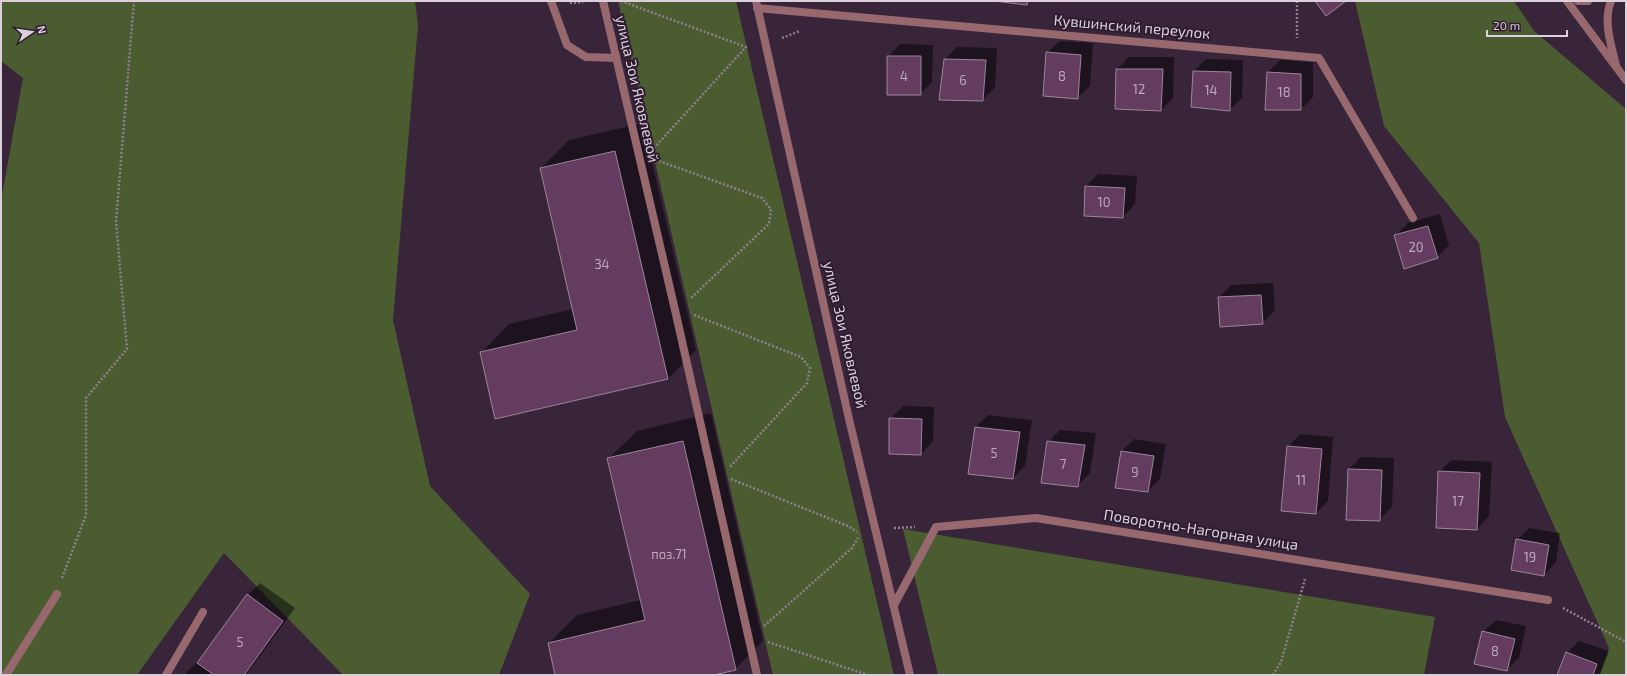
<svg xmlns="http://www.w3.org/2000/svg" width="1627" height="676" font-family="'Exo 2',sans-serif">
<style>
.green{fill:#4c5c31}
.shadow{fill:#0007}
.building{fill:#633c60;stroke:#9d849a}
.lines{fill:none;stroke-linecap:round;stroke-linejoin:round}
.path{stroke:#8f7f90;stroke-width:2.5;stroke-dasharray:2 2;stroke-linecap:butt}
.lane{stroke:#98686f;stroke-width:8}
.street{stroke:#98686f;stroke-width:8}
.labels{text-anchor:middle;stroke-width:4;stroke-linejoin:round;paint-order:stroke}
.number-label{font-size:13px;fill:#bdaabd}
.street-label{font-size:15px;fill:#dbcfdc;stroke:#2e1c30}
</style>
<rect width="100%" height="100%" fill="#38253a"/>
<!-- green -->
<path class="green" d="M1 1H415L418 25 393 320 430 486 530 594 499 675H343L224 553 137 675H1V201L23 78 1 61Z
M618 1H736L894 675H773Z
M1355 1H1514L1534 31 1626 109V675H1599L1609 648 1505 417 1479 243 1384 126Z
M903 529 1435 617 1424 675H938Z"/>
<!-- shadow -->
<path class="shadow" d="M1060 41 1093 43 1090 86 1077 98 1047 53Z
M900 44 933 45 932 82 920 94 888 57Z
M957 47 997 48 995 87 983 100 945 59Z
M1129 57H1174L1173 98 1161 110 1117 69Z
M1206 59 1243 60 1242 98 1229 110 1194 71Z
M1280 60 1313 62V97L1301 109 1268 72Z
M643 123 696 350 668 379 481 353 509 324 573 309 541 168 569 140Z
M1098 174 1137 176 1135 204 1123 217 1086 186Z
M1440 214 1449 245 1437 257 1395 236 1408 223Z
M1273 283 1275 310 1263 323 1219 298 1231 285Z
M903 406 934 407 933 441 921 454 890 419Z
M711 413 763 641 735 669 710 675H556L549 643 577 615 641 600 608 459 637 431Z
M988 415 1032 420 1025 466 1013 478 969 473 976 427Z
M1060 430 1096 433 1090 473 1077 486 1048 442Z
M1300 434 1333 437 1328 501 1316 513 1288 447Z
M1134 439 1166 444 1160 479 1148 491 1122 451Z
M1361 457 1394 458 1392 507 1379 520 1349 469Z
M1451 460 1492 462 1489 516 1477 529 1439 472Z
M1529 528 1560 533 1556 562 1544 575 1517 540Z
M260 583 295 608 246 675H184L197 662 198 663 248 595Z
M1496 620 1526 626 1519 658 1506 670 1483 632Z
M1579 641 1609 651 1600 675H1558L1567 653Z"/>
<!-- building -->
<path class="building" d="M994 1H1028L1027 5Z
M1315 1H1346L1326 16Z
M1046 52 1081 55 1078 99 1043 96Z
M887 56H921V95H887Z
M944 59 986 60 983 101 939 100Z
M1116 69H1163L1161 111 1115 109Z
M1193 71 1231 72 1230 111 1191 107Z
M1267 72 1301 74V110H1265Z
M615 151 668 379 495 419 480 352 577 330 540 168Z
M1085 186 1125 188 1123 218 1084 216Z
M1428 226 1438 258 1404 269 1394 235Z
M1261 295 1263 324 1220 327 1218 297Z
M889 418 922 419 921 455 889 454Z
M975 427 1020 432 1013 479 968 474Z
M683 441 736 670 714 675H555L548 643 645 620 607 458Z
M1047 441 1085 445 1078 487 1041 483Z
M1287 446 1322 449 1316 514 1281 511Z
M1121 451 1154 456 1148 492 1115 488Z
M1348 469 1382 470 1380 521 1346 520Z
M1438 471 1480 473 1477 530 1436 528Z
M1516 539 1549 545 1544 576 1511 570Z
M247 594 283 621 244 675H214L197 663Z
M1482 631 1515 639 1507 671 1474 664Z
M1566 652 1597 664 1593 675H1557Z"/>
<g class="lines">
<!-- path -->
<path class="path" d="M621 1 746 47 655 147
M1297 1V38
M570 3 583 2
M782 38 800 31
M659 161 762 198 771 209 769 224 690 299
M694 315 801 357 810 368 807 383 729 468
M731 479 848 526 857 532
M894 528 915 527
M62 578 86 515V398L127 349 116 221 134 1
M1563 608 1626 642
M764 626 852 548 858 538
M768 642 868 675
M1273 675 1281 662 1305 579"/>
<!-- lane -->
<path class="lane" d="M551 1 567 45 586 57 616 58
M6 675 57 594"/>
<!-- street -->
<path class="street" d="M603 1 675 310 757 675
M756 1 849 419 910 675
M1567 1 1626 80
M1578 1H1588
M1611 1C1603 21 1611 45 1616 65
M757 8 1319 58 1413 218
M894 605 936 527 1036 518 1548 600
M166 675 203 612"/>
</g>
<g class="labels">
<!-- number labels -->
<g class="number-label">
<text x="904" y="81">4</text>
<text x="1062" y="81">8</text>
<text x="963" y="85">6</text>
<text x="1139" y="94">12</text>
<text x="1211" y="95">14</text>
<text x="1284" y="97">18</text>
<text x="1104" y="207">10</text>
<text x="1416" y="252">20</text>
<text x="602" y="269">34</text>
<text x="994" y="458">5</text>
<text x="1063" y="469">7</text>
<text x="1135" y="477">9</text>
<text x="1301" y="485">11</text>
<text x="1458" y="506">17</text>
<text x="669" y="559">поз.71</text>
<text x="1530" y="562">19</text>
<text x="240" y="647">5</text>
<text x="1495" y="656">8</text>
</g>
<!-- street labels -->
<g class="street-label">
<text transform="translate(1132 27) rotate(5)" y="5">Кувшинский переулок</text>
<text transform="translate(637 89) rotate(77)" y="5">улица Зои Яковлевой</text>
<text transform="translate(845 335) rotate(77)" y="5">улица Зои Яковлевой</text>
<text transform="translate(1201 530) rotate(9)" y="5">Поворотно-Нагорная улица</text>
</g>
</g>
<!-- border -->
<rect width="1627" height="676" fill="none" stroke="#dbcfdc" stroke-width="4"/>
<!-- north arrow -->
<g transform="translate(32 32) rotate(77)" stroke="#2e1c30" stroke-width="3" paint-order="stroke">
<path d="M0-3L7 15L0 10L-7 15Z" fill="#dbcfdc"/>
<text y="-6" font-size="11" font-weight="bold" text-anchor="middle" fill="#dbcfdc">N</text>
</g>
<!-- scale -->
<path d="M1487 30v6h80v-6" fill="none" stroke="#dbcfdc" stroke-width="2"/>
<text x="1493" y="30" font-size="12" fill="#dbcfdc" stroke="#2e1c30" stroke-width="3" paint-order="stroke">20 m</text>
</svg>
